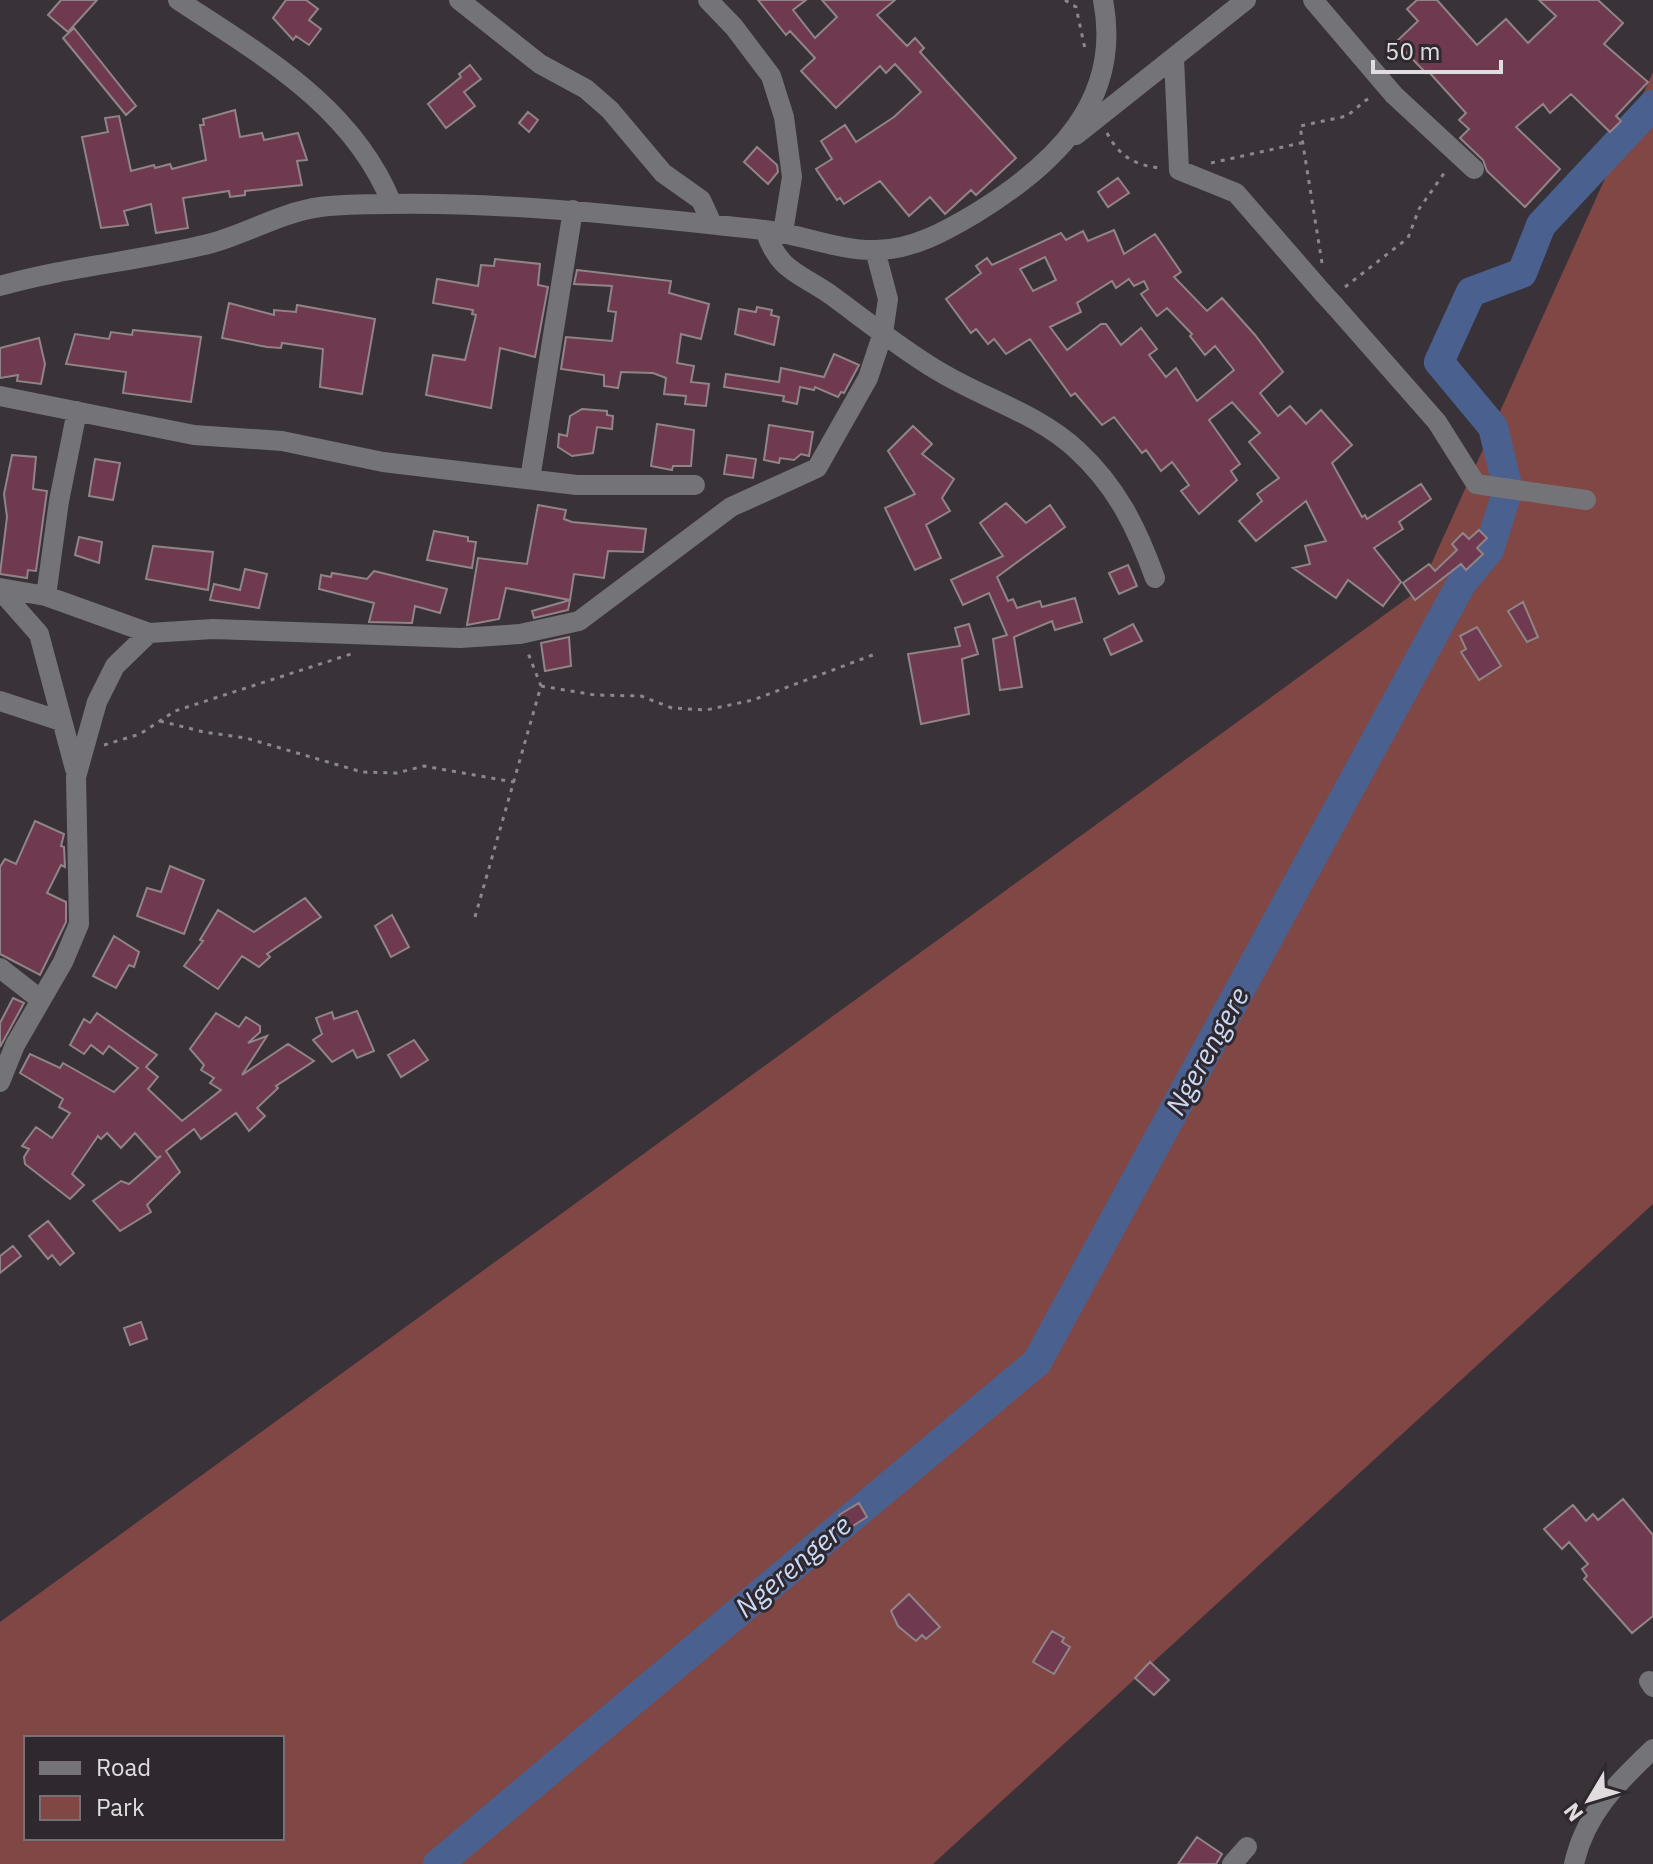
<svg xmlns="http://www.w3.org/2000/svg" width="1653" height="1864" font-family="'IBM Plex Sans',sans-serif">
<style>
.green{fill:#804744;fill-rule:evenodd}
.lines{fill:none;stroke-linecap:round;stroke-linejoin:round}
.river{stroke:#4a608f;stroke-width:30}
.building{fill:#6f3a50;stroke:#908488;stroke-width:2;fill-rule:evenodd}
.path{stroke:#8c878c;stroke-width:3;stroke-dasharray:4 6;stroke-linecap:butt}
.minor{stroke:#747378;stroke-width:20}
.minor-bridge{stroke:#747378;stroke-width:20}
.labels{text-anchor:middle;stroke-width:6;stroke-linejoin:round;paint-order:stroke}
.water-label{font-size:28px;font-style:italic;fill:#cad9f6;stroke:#2f292f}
</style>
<rect width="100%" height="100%" fill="#393339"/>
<!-- green -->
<path class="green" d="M1653 72V1204L933 1864H0V1622L1420 589ZM26 1738H282V1838H26Z"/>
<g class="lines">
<!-- river -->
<path class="river" d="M438 1864 1037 1362 1461 584 1489 550 1508 489 1493 427 1439 362 1471 292 1522 273 1541 225 1653 105"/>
</g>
<!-- building -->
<path class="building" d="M61 0H97L68 32 48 15Z
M286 0H306L318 9 309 20 321 29 309 45 296 36 293 40 273 18Z
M758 0H806L793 10 815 38 837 17 822 0H895L877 15 907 46 915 38 924 48 920 52 1016 158 976 195 971 190 945 214 930 197 909 216 880 181 844 204 840 198 837 200 816 169 832 159 821 141 845 125 856 142 894 117 921 92 895 64 886 73 880 66 836 108 801 71 815 58 790 31 786 35Z
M1417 0H1437L1477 45 1506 19 1528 43 1556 16 1539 0H1598L1623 23 1604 44 1648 82 1616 116 1621 121 1610 132 1571 94 1550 113 1543 104 1516 127 1560 169 1525 207 1487 171 1483 160 1460 138 1469 129 1459 120 1466 113 1428 71 1426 73 1396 42 1418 21 1407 9Z
M74 28 136 106 126 115 63 38Z
M470 65 481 79 464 92 475 106 446 128 428 104 461 77 459 74Z
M235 110 240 137 262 133 264 140 298 133 307 160 297 161 302 185 245 191V195L230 197 229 191 183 198 188 228 156 233 151 204 124 211 128 225 101 228 82 137 108 132 105 118 119 116 131 171 154 165 155 168 170 164 172 169 206 160 200 125H204L203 119Z
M528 112 538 120 529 132 519 123Z
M757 147 777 165 778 172 768 184 744 162Z
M1118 178 1129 193 1108 207 1098 192Z
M1114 230 1124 254 1155 234 1181 272 1174 277 1207 311 1222 298 1255 335 1283 372 1260 393 1278 416 1290 406 1306 424 1321 410 1352 445 1332 463 1362 517 1365 515 1367 519 1421 484 1431 499 1399 522 1403 529 1374 548 1401 582 1383 606 1348 580 1336 598 1293 568 1310 564 1305 546 1326 541 1306 501 1256 541 1239 521 1262 501 1257 494 1279 478 1249 442 1260 433 1232 402 1209 420 1240 464 1231 471 1237 480 1199 514 1181 491 1189 485 1172 462 1161 471 1146 450 1142 453 1114 417 1102 425 1075 393 1071 396 1030 339 1006 354 994 339 988 344 976 329 971 333 946 299 981 273 976 266 987 258 992 265 1061 233 1066 240 1083 231 1088 241ZM1045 257 1056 280 1033 291 1020 269ZM1129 279 1134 286 1144 281 1148 289 1141 294 1157 316 1167 308 1192 334 1190 336 1205 355 1215 346 1234 370 1197 401 1176 368 1166 377 1149 355 1157 349 1141 328 1121 345 1106 324H1101L1067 350 1050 327 1081 312 1077 303 1112 281 1116 288Z
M495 259 540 264 538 285 548 287 535 357 500 348 491 408 426 395 433 355 465 360 476 315 472 314 473 310 433 303 437 279 478 286 481 265 494 266Z
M577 270 671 281 669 293 709 304 701 339 681 334 677 363 694 366 691 382 709 384 706 406 685 404 686 396 664 394 666 378 653 373 621 372 618 388 604 386V375L561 369 566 337 612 341 616 312 608 311 612 286 574 284Z
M229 303 274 315V310L296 312 297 305 375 319 362 394 320 387 323 349 282 343 281 348 267 347 222 338Z
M757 307 772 310 771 315 779 317 774 345 735 334 739 309 756 312Z
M133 330 201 337 191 402 123 393 126 372 66 364 75 334 109 339 111 332 132 335Z
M39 338 45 364 41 384 17 381 18 375 0 378V348Z
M834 354 859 365 844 393 841 392 838 397 815 387 814 390 800 387 797 404 783 401 784 396 724 387 726 374 779 382 781 368 824 377Z
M582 409 607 411V415L613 416 612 429 597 427 593 453 572 456 558 447 559 434 567 436 570 416Z
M657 424 694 430 691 466H673L672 470 651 466Z
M769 425 813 432 809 456 801 454 794 460 780 458 779 463 764 460Z
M913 426 932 444 922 454 954 479 942 498 950 511 926 525 941 558 915 570 885 508 915 494 888 451Z
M12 455 36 457 33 489 47 491 36 571 28 570 27 578 0 574 7 517 4 494Z
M727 455 756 459 753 478 724 474Z
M95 459 120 463 113 500 89 496Z
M1006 503 1026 523 1050 505 1065 527 997 577 1008 601 1013 599 1017 608 1040 601 1042 607 1075 598 1082 622 1055 630 1052 621 1014 637 1022 687 1000 690 993 639 1007 635 989 593 963 605 951 580 1003 556 980 523Z
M538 505 566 510 564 519 572 522 646 529 643 552 608 551 604 578 574 574 570 600 506 588 499 619 467 625 478 558 527 564Z
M1479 530 1487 538 1477 548 1483 554 1466 570 1461 564 1415 600 1403 583 1429 564 1435 571 1457 550 1452 544 1463 533 1469 539Z
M434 531 468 537V541L476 542 472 568 427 560Z
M79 537 102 542 99 563 75 555Z
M153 546 213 552 208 590 146 579Z
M1128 565 1137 586 1119 594 1109 573Z
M245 569 267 574 259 608 210 600 214 584 240 590Z
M374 571 447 589 440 613 415 606 412 623 369 622 374 603 319 589 321 575 331 577 332 573 367 579Z
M570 600 568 610 534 618 532 611Z
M1523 602 1538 637 1527 642 1508 611Z
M969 624 978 654 962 659 969 714 921 724 908 654 960 646 955 628Z
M1133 624 1142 641 1111 655 1104 639Z
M1477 627 1501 666 1479 680 1461 652 1466 649 1460 636Z
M569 637 571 666 545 671 541 643Z
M35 821 64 834 61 846 64 847 65 867 61 865 47 893 66 902V922L40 975 0 954V867L5 859 16 864Z
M170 866 204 880 184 934 137 916 147 888 161 892Z
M305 898 321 917 267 954 270 957 259 967 242 956 218 989 184 966 203 941 200 940 218 910 254 932Z
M392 915 409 947 391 957 375 926Z
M114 936 139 952 134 967 129 965 116 988 93 976Z
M13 998 24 1003 0 1047V1023Z
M357 1011 374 1051 357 1058 353 1050 332 1062 313 1040 322 1034 316 1018 332 1012 334 1019Z
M97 1013 157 1055 146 1067 158 1077 148 1089 182 1121 221 1090 210 1083 214 1078 201 1070 204 1065 190 1049 216 1013 239 1027 246 1017 260 1026V1032L248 1043 267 1036 242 1075 288 1044 314 1061 276 1086 278 1088 257 1108 265 1116 249 1131 236 1113 201 1139 194 1129 166 1151 180 1172 147 1205 151 1212 120 1231 93 1201 121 1181 129 1184 161 1156 157 1158 135 1133 121 1148 107 1133 101 1139 98 1136 72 1174 84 1185 70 1199 25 1164 24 1157 29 1149 22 1146 36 1127 52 1138 70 1113 59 1107 63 1099 20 1073 30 1054 60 1068 63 1063 114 1092 138 1068 109 1046 103 1054 91 1045 84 1054 70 1045 84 1019 90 1023Z
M414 1040 428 1060 401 1077 388 1055Z
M48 1221 74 1253 60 1265 52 1255 48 1259 29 1236Z
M13 1246 21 1256 0 1273V1256Z
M141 1322 147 1339 130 1345 124 1328Z
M1623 1499 1653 1535V1616L1632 1633 1584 1579 1587 1576 1582 1569 1588 1564 1569 1542 1562 1549 1544 1529 1573 1505 1586 1521 1593 1514 1598 1520Z
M859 1503 867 1517 848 1529 839 1515Z
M909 1594 940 1627 926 1639 922 1635 916 1641 898 1626 891 1611Z
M1052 1631 1064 1638 1062 1642 1070 1647 1054 1674 1033 1662Z
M1150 1662 1169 1680 1154 1695 1135 1678Z
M1197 1837 1222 1854 1216 1864H1178Z"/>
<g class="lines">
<!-- path -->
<path class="path" d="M1065 0 1076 7 1085 49
M1107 133C1119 156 1134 165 1160 168
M1211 163 1301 143
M1322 263 1300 126 1347 116 1366 100 1374 98
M1345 287 1408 238 1419 209 1447 169
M541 686 595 695 641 696 672 708 706 710 753 700 878 653
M160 721 204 732 246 738 362 772 397 773 424 766 514 782
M104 745 140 734 175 711 351 654
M475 917 541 686 528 653"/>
<!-- minor -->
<path class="minor" d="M178 0C261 55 353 106 392 204
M459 0 540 64 586 89 610 110 663 173 701 200 712 224
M708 0 734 27 771 76 784 117 792 177 783 232
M1313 0 1394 95 1474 169
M1174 58 1179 170 1236 193 1323 293
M1076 135 1246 0
M765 230C779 272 798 272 831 295 865 320 899 347 935 369 981 398 1036 412 1077 450 1117 487 1137 528 1155 578
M0 286C70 266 142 261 212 243 248 233 283 212 320 207 343 204 367 204 390 204 515 202 640 217 764 230 800 234 839 251 876 250 912 250 946 231 976 213 1054 165 1123 101 1103 0
M1335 306 1437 422 1476 484 1586 500
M0 396 194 435 282 441 383 462 577 485H695
M530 479 573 210
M0 588 46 596 149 633 213 629 460 638 520 634 579 621 731 507 817 468 868 378 883 333 888 299 875 250
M0 590 39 634 75 769
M46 596 59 501 77 411
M0 701 61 721
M0 968 41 1000
M0 1082 15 1045 63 962 79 924 76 777 97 702 115 666 149 633
M1649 1681 1653 1687
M1232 1864 1247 1847
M1574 1864C1585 1814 1617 1783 1653 1749"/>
<!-- minor-bridge -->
<path class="minor-bridge" d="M1323 293 1335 306"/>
</g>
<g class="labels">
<!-- water labels -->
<g class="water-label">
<text transform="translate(1207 1051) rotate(-61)" y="10">Ngerengere</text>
<text transform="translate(793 1566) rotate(-40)" y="10">Ngerengere</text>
</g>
</g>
<!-- legend -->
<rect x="24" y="1736" width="260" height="104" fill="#2f292f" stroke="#767176" stroke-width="2"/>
<rect x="40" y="1762" width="40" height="12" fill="#747378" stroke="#767176" stroke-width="2"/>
<text x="96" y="1776" font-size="24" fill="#e0dce0">Road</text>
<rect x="40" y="1796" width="40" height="24" fill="#804744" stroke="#767176" stroke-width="2"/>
<text x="96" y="1816" font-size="24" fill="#e0dce0">Park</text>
<!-- north arrow -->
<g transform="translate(1589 1800) rotate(232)" stroke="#2f292f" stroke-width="6" paint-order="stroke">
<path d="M0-6L14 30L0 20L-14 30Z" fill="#e0dce0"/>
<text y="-12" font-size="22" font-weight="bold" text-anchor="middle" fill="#e0dce0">N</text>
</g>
<!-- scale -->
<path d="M1373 60v12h128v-12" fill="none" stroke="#e0dce0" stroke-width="4"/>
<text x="1385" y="60" font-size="24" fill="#e0dce0" stroke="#2f292f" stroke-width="6" paint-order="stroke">50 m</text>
</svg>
